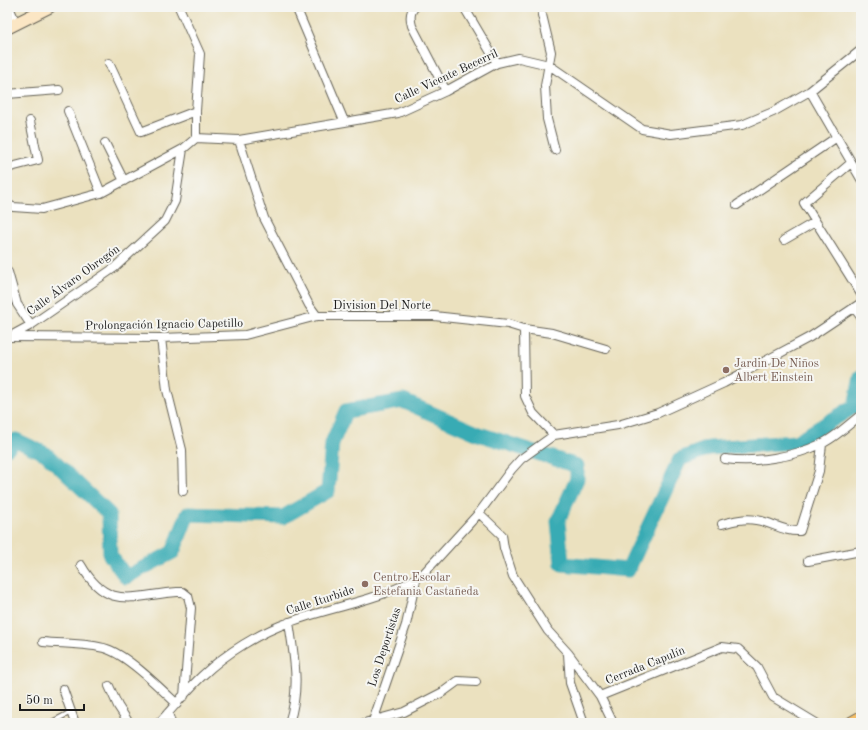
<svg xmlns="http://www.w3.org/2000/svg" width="868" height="730" font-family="'Old Standard TT',serif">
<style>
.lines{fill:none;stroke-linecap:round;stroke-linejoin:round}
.river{stroke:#39abb4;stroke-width:15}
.service-casing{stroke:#646155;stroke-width:6}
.minor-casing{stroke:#646155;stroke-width:10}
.secondary-casing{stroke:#646155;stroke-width:14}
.primary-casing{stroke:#646155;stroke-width:15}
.service{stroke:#fff;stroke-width:4}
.minor{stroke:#fff;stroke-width:8}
.secondary{stroke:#fbe6c4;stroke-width:12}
.primary{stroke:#f6c06b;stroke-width:13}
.education-dot{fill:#8d6e63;stroke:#f6f6f2;stroke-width:1.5}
.labels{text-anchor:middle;stroke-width:4;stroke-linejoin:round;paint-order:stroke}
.street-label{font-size:12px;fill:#1c1c1c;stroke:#f6f6f2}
.education-label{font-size:12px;fill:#785e54;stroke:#f6f6f2;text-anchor:start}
</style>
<rect width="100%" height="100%" fill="#f6f6f2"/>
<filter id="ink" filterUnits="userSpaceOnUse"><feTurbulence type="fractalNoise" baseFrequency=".025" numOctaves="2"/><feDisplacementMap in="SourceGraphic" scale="8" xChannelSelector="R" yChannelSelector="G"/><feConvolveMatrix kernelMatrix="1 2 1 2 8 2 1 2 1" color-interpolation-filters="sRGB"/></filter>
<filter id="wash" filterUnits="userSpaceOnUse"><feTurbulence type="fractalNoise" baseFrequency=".012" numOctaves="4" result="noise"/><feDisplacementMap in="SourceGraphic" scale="16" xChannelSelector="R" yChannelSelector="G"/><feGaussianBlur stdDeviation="0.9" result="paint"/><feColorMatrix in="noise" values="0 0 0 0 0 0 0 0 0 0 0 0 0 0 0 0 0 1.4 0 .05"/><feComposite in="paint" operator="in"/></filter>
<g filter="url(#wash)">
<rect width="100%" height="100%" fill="#ebe1bf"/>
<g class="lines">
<!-- river -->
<path class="river" d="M7 448 16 440 46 454 109 514 110 555 126 577 173 552 188 514 283 517 328 491 332 443 346 411 403 401 479 434 577 466V479L558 521 562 564 628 570 680 459 709 448 796 442 855 406 861 377"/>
</g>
</g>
<g filter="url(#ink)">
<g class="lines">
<!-- service casing -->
<g class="service-casing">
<path id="service" d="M50 723 71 712"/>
</g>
<!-- minor casing -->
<g class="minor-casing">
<path id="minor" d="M9 7 16 23
M179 7 200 54 196 111V138
M296 7 344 121
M415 7C409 12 410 19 412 26L446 91
M464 7 497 63
M542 15 551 52 545 86 547 119 555 150
M109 63 141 132 196 111
M810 91 861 179
M7 94 59 90
M68 111 101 193
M196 138 239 140 398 113 446 91 497 63 519 58 549 65 642 129 671 134 742 125 773 112 810 91 861 50
M239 140 264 218 309 305 317 316
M105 143 124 181
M851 163 804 203 861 294
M7 168 38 160 30 121
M7 204 13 207 42 209 101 193 183 149 196 138
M737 205 837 137
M784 240 815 222
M8 272 17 304 31 325
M855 309 861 317
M524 329 525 396 533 413 554 435
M7 337 161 338 245 335 317 316H434L508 324 524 329 552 333 606 349
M9 337 31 325 114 268 165 221 175 201 183 149
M161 338 167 390 182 450 183 491
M554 435 618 425 658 413 724 383 810 337 861 303
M725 459C756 463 793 457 821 444 835 438 849 424 861 415
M479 513 502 535 504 548 513 576 548 631 568 653 600 696 613 723
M722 524C733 521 744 518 756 520 772 522 783 532 800 531L819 471 822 444
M808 561 861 551
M81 565C108 612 133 595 177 592H183L188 596 191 608 184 696
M43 642C62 644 89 643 107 649 128 656 160 688 177 704
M568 654 570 683 584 723
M109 686 118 706 129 723
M63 689 75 723
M600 696 722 647 738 649 757 667 773 697 816 723
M168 713 171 723
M373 721 406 625 416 580
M159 723C173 708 187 690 202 676 226 653 259 633 290 622 330 607 392 598 424 573L479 513 511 470 521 459 554 435
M289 723C301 687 294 658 289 622
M364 723 404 712 443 692 458 681 476 682"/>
</g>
<!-- secondary casing -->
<g class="secondary-casing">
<path id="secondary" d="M7 28 49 7"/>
</g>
<!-- primary casing -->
<g class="primary-casing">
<path id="primary" d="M852 723 861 718"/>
</g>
<!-- service -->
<use href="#service" class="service"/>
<!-- minor -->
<use href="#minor" class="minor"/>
<!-- secondary -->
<use href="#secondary" class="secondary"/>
<!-- primary -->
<use href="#primary" class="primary"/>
</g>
</g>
<!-- markers -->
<g class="education-dot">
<circle cx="726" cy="370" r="4"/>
<circle cx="365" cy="584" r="4"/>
</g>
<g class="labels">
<!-- street labels -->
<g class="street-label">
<text transform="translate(446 76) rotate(-25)" y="4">Calle Vicente Becerril</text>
<text transform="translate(73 280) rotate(-36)" y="4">Calle Álvaro Obregón</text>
<text x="382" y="309">Division Del Norte</text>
<text transform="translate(164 324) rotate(-1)" y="4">Prolongación Ignacio Capetillo</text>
<text transform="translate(320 600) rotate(-18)" y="4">Calle Iturbide</text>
<text transform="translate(384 647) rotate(-72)" y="4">Los Deportistas</text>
<text transform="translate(645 665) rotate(-22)" y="4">Cerrada Capulín</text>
</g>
<!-- education labels -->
<g class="education-label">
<text x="734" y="367">Jardin De Niños<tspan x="734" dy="14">Albert Einstein</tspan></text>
<text x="373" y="581">Centro Escolar<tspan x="373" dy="14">Estefania Castañeda</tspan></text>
</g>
</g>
<!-- margin -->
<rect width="868" height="730" fill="none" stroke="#f6f6f2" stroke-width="24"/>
<!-- scale -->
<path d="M20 704v6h64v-6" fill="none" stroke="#1c1c1c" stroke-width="2"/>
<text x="26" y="704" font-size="12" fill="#1c1c1c" stroke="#f6f6f2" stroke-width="3" paint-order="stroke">50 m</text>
</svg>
